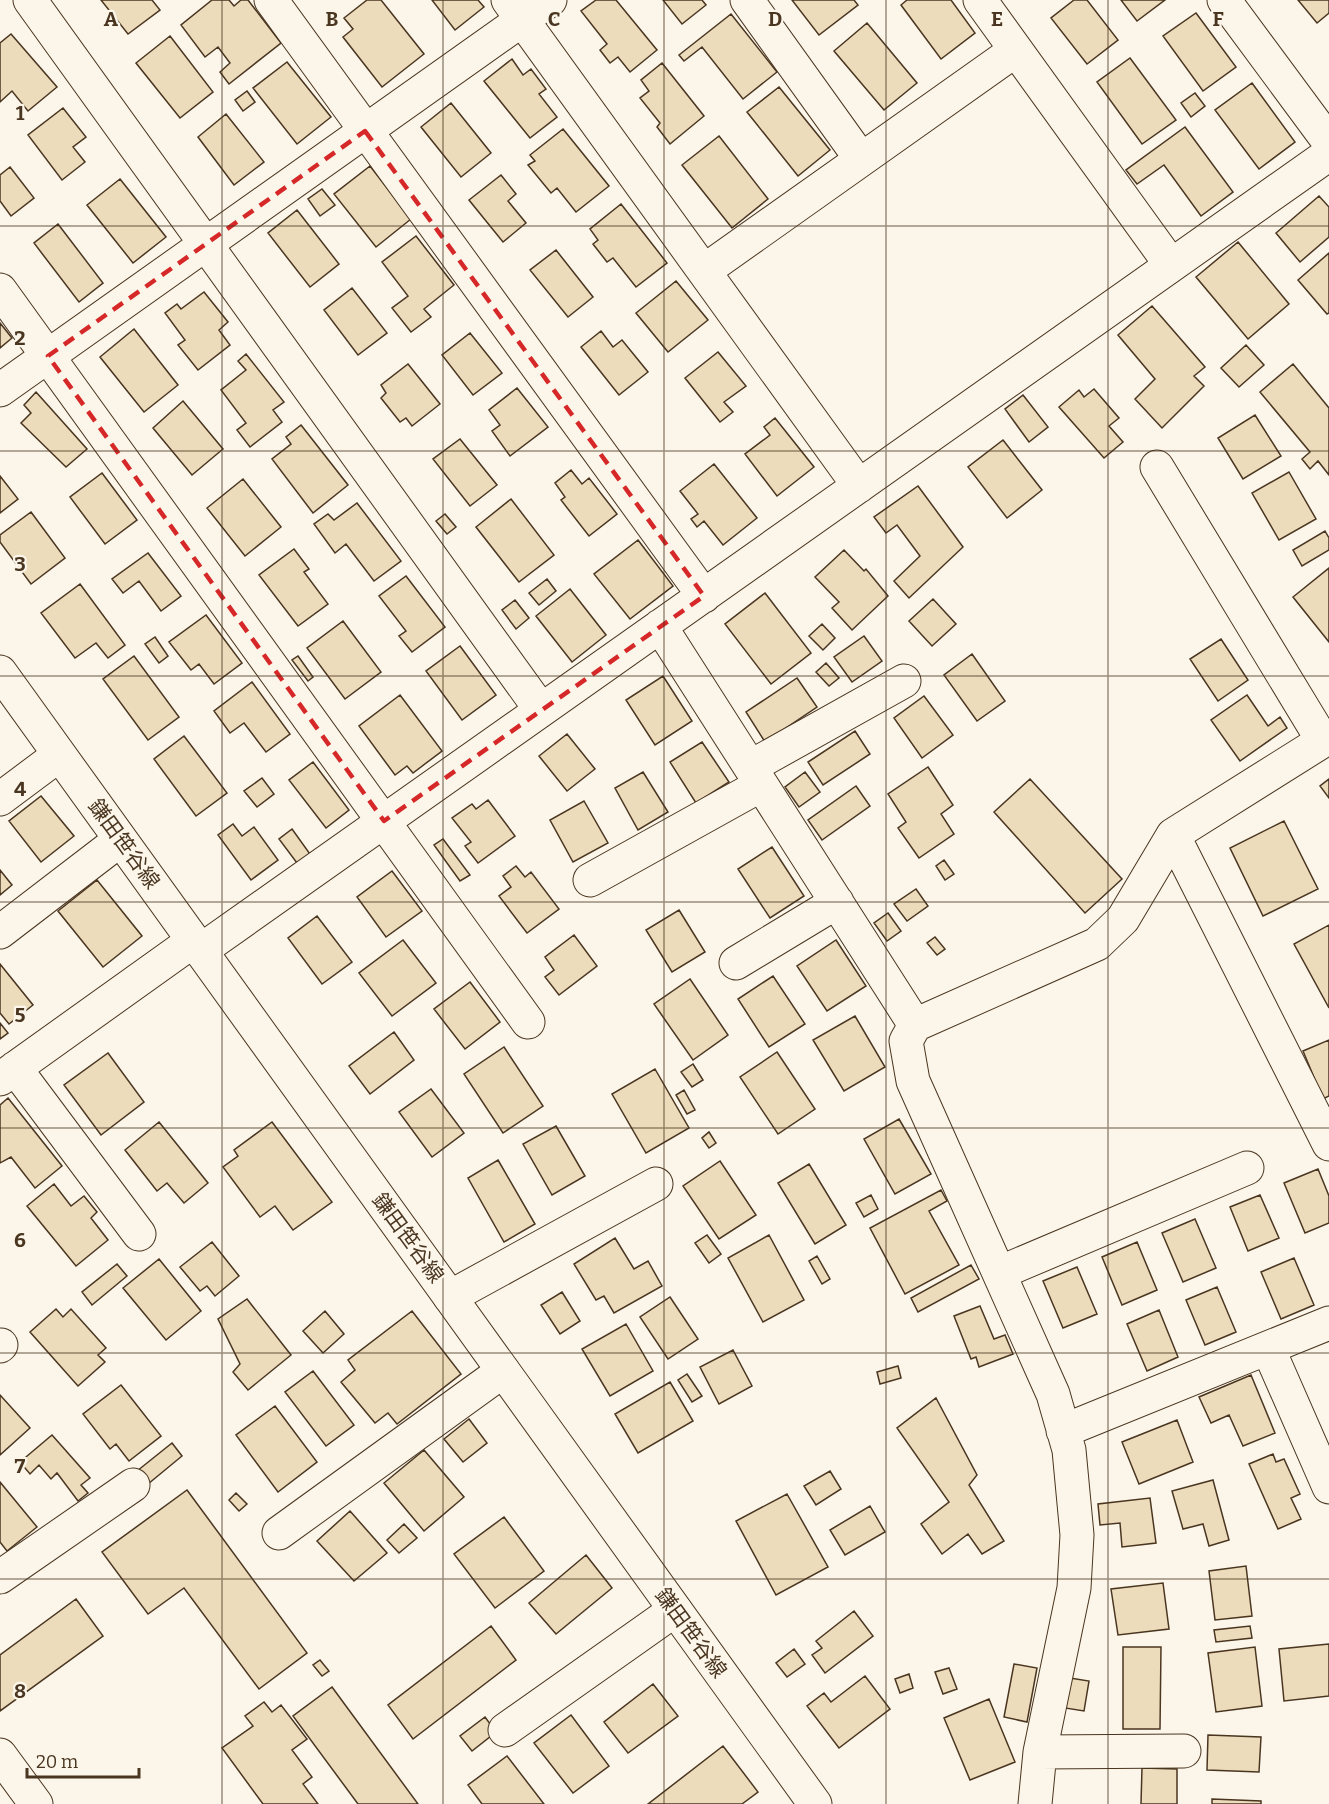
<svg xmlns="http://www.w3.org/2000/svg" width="1329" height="1804" font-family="Bitter,'Noto Sans JP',serif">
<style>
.building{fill:#ecdcbc;stroke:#4a3520;stroke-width:1.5}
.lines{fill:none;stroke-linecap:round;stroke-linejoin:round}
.minor-casing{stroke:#4a3520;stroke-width:35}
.tertiary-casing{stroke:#4a3520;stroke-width:35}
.minor{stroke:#fbf6e9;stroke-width:33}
.tertiary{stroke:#fbf6e9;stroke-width:33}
.marked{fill:none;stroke:#d62828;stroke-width:4.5;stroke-dasharray:12 8;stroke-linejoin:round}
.grid{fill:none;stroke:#4a3520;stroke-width:1.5;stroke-opacity:0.55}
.labels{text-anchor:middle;stroke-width:4.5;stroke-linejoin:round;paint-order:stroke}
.street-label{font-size:21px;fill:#4a3520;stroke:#fbf6e9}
.grid-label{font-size:20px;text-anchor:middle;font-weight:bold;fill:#4a3520;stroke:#fbf6e9;stroke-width:4.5;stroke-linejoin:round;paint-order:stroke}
</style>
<rect width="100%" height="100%" fill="#fbf6e9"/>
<!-- building -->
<path class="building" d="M101 0H152L160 10 128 34Z
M212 0H229L234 6 241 0H248L281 43 229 84 220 72 230 63 218 47 205 57 181 25Z
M367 0H381L424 54 382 87 343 37 353 29 344 18Z
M432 0H478L484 7 455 30Z
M596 0H616L657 50 630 72 618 57 610 63 600 50 607 44 581 11Z
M663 0H702L706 5 682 24Z
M792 0H854L858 5 819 35Z
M907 0H951L975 33 941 59 901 5Z
M1074 0H1087L1118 40 1087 64 1051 18Z
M1121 0H1165L1137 21Z
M1298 0H1329V13L1317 23Z
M1196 13 1236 67 1203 91 1163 36Z
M731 14 777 72 743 99 702 47 684 61 679 55Z
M867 23 917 83 884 110 834 51Z
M11 34 57 87 28 111 12 91 0 102V43Z
M170 36 213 92 180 118 136 63Z
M1130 58 1176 120 1142 144 1097 82Z
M512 59 523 75 531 69 546 89 539 94 557 117 530 138 484 81Z
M287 62 331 117 297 144 253 88Z
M662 63 704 116 670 144 657 127 660 123 640 98 649 91 641 80Z
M1252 83 1295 142 1259 169 1215 110Z
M779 87 830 150 798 176 747 112Z
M247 91 255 102 243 111 235 100Z
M1195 93 1205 106 1191 117 1181 103Z
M451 103 491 153 461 177 421 127Z
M63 108 86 137 73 147 85 162 62 180 28 135Z
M226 114 264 162 234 185 198 137Z
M1185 127 1233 192 1201 216 1164 165 1137 184 1126 170Z
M563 129 609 186 576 212 557 188 551 193 528 165 535 161 530 155Z
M719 136 768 199 732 228 682 165Z
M370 166 411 219 376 247 334 194Z
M10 167 34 198 11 216 0 201V175Z
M501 175 516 194 508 201 526 223 503 242 469 200Z
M120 179 166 237 133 263 87 205Z
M322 189 335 205 320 216 308 199Z
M1319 196 1329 207V237L1300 262 1276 233Z
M621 204 667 263 636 287 613 258 607 262 593 244 598 240 590 229Z
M297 210 339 264 310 287 268 233Z
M58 224 103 283 79 302 34 243Z
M416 236 454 285 424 309 431 317 411 332 392 308 408 296 382 262Z
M1238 242 1289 304 1248 339 1196 277Z
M556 250 593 297 568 317 530 270Z
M1329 253V313L1327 314 1298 280Z
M676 281 708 320 668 352 636 313Z
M352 288 387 333 358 355 324 310Z
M204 292 228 322 219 330 230 345 198 370 178 345 185 340 165 313 177 304 181 309Z
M1152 306 1205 367 1194 376 1204 386 1162 428 1135 399 1155 379 1118 335Z
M0 323 12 338 0 348Z
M134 329 178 385 144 412 100 357Z
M601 331 613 347 622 340 648 372 619 395 581 347Z
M470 333 502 373 473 395 442 355Z
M1246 345 1264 365 1239 387 1221 368Z
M718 352 746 386 724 402 733 412 720 422 685 378Z
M246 354 284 402 273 410 282 422 250 447 237 430 246 423 221 390 246 370 238 361Z
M408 364 440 404 412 426 406 418 400 422 381 398 386 393 381 385Z
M1293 364 1329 408V475L1318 461 1310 469 1302 459 1310 452 1260 392Z
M517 388 548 427 510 456 492 431 500 425 489 410Z
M1094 389 1119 418 1109 426 1123 442 1104 458 1059 407 1079 390 1084 397Z
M36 392 87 449 66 467 21 423 31 413 24 405Z
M1023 395 1048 427 1029 442 1005 409Z
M183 401 223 449 192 475 153 428Z
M1255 415 1281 456 1243 479 1218 438Z
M775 418 814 467 777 496 745 454 770 435 764 427Z
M301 425 348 485 313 513 272 459 291 444 286 437Z
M460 439 497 485 470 506 433 459Z
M1003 440 1042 490 1007 518 968 467Z
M714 464 757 518 723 545 704 521 697 527 691 519 698 514 680 491Z
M571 470 582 484 589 478 617 514 589 536 561 500 565 497 555 483Z
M1289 472 1316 519 1279 540 1252 493Z
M102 473 137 520 105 544 70 497Z
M0 476 18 499 0 513Z
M243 479 281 527 245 556 207 508Z
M918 486 963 547 909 598 894 581 920 556 897 525 886 533 874 517Z
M511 499 554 555 519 582 476 527Z
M357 503 401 561 374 581 346 544 335 553 314 524 328 514 334 520Z
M31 512 65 558 31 584 0 542V535Z
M445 514 456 527 447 534 436 521Z
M1325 531 1329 538V550L1302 566 1293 550Z
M638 540 673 586 630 619 594 574Z
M294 549 309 569 304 572 328 604 298 626 259 575Z
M844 550 864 571 866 569 888 596 852 630 832 608 839 602 815 577Z
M148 553 181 596 161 611 139 581 123 593 112 579Z
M1329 568V642L1293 597Z
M406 576 445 627 412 652 399 636 406 631 379 596Z
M547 579 556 591 539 605 529 593Z
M80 584 125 645 108 658 96 643 75 658 41 613Z
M570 589 606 635 572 662 536 616Z
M765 593 811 653 771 684 725 624Z
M933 599 956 624 932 646 909 621Z
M515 600 529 618 516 629 502 610Z
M206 615 242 663 214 684 199 664 191 670 169 642Z
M343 621 381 672 345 699 307 648Z
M822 624 835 638 823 650 809 636Z
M864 636 882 661 852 682 834 657Z
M155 637 168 656 159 663 145 644Z
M1221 639 1248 680 1218 701 1190 659Z
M460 646 496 695 462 720 426 671Z
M972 654 1005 701 977 721 944 675Z
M134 656 179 717 148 740 103 679Z
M298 656 313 677 308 681 292 660Z
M826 663 839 678 829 686 816 672Z
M663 676 692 721 655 745 626 700Z
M797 678 817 707 765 742 746 712Z
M252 682 290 734 266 752 244 723 230 733 214 711Z
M400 695 442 751 413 773 407 766 395 775 359 726Z
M1247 695 1268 726 1280 717 1287 728 1240 761 1211 720Z
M924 696 953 735 922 758 894 718Z
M855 731 870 754 823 785 808 762Z
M567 734 595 769 567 791 539 756Z
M184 736 227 793 196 816 154 759Z
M702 742 729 782 696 803 670 762Z
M313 762 349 810 326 828 289 780Z
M928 767 953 805 941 814 954 834 919 858 898 828 906 822 888 794Z
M643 772 668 812 638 830 615 788Z
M805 772 820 792 799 807 785 787Z
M262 778 274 794 257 807 244 791Z
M1030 779 1122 879 1085 913 994 812Z
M1329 779V798L1320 786Z
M856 786 870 806 822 840 808 820Z
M41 796 74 836 41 862 9 821Z
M488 800 515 836 478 863 465 846 471 842 452 818 472 804 476 809Z
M584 801 608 843 573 862 550 820Z
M1284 821 1318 889 1263 916 1230 848Z
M233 824 242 836 254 827 278 860 251 880 218 835Z
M292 829 310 854 297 863 279 839Z
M443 839 470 875 460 881 434 845Z
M772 847 804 896 770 918 738 869Z
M944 860 954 874 945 880 936 866Z
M516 866 525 877 531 872 559 909 527 933 499 896 511 887 503 876Z
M0 870 12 885 0 895Z
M392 871 422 911 386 937 357 897Z
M97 880 142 936 103 967 58 911Z
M916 889 928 906 907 921 894 904Z
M679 910 705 952 672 972 646 930Z
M888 913 901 931 887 941 874 923Z
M317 916 352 962 322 984 288 938Z
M1329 925V1008L1294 944Z
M574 935 597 966 559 995 545 977 554 970 545 957Z
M935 937 945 949 937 955 927 943Z
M403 940 436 983 392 1016 359 973Z
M836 940 866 986 827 1011 797 966Z
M0 964 33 1005 9 1024 0 1013Z
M773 976 805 1024 769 1047 738 999Z
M690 979 728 1035 693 1060 654 1004Z
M470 982 500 1022 465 1049 434 1009Z
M855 1016 885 1067 844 1091 813 1040Z
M0 1023 8 1033 0 1039Z
M394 1032 414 1060 370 1094 349 1066Z
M1329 1040V1096L1323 1099 1303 1051Z
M504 1047 543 1106 503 1133 464 1074Z
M777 1052 815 1109 778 1134 740 1077Z
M108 1053 144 1102 101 1135 64 1085Z
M693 1064 703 1080 692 1087 681 1072Z
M655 1069 689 1128 646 1153 612 1094Z
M431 1089 464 1133 432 1157 399 1112Z
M684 1090 695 1110 687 1114 676 1095Z
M8 1098 62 1166 35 1188 11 1157 0 1163V1105Z
M899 1119 931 1174 895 1194 864 1139Z
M159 1122 208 1183 184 1203 167 1183 157 1191 125 1150Z
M272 1122 332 1202 293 1230 275 1206 260 1217 223 1167 238 1156 234 1150Z
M556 1126 585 1176 552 1195 523 1144Z
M709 1132 716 1143 709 1148 702 1138Z
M498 1160 535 1224 504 1242 468 1178Z
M720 1161 756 1215 719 1239 683 1186Z
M809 1164 846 1225 815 1244 778 1183Z
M1318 1169 1329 1196V1223L1305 1233 1284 1183Z
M54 1184 71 1206 84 1196 97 1212 91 1218 108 1240 76 1266 27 1206Z
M941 1190 947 1201 929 1211 959 1265 905 1294 870 1228Z
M871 1195 878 1209 864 1217 856 1203Z
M1260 1195 1279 1238 1248 1251 1230 1207Z
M1195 1219 1216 1268 1183 1282 1162 1233Z
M707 1235 721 1254 709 1263 695 1243Z
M769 1235 804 1300 763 1322 728 1258Z
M615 1238 634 1269 648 1261 662 1286 614 1313 604 1296 596 1300 574 1264Z
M212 1242 239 1276 215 1296 207 1286 200 1291 180 1267Z
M1137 1242 1157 1290 1122 1305 1102 1257Z
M817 1256 830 1279 822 1284 809 1261Z
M1294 1258 1314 1305 1281 1319 1261 1272Z
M159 1259 201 1311 166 1340 123 1288Z
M117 1264 127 1276 92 1305 82 1292Z
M971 1265 979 1279 918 1312 911 1298Z
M1077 1267 1097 1314 1063 1328 1043 1281Z
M1217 1287 1236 1332 1205 1345 1186 1300Z
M562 1292 580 1321 560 1334 541 1305Z
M670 1297 698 1339 668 1359 640 1317Z
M247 1299 291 1355 248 1390 233 1372 240 1364 218 1319Z
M980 1306 994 1339 1005 1335 1013 1354 979 1367 976 1357 971 1359 954 1316Z
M56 1309 63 1317 71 1309 106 1348 98 1355 105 1362 78 1386 30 1332Z
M1159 1310 1178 1357 1147 1371 1127 1324Z
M325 1311 344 1334 323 1353 303 1331Z
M412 1311 461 1374 397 1424 388 1413 375 1423 341 1382 355 1370 348 1360Z
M626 1324 653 1371 610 1396 582 1349Z
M733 1350 752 1386 719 1404 700 1367Z
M898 1366 901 1378 880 1384 877 1372Z
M313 1371 354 1425 326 1446 285 1392Z
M687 1374 702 1396 692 1402 678 1380Z
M1251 1375 1275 1433 1243 1446 1229 1415 1211 1423 1199 1397Z
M670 1382 693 1421 638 1453 615 1414Z
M121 1385 161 1436 129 1461 116 1444 110 1449 83 1414Z
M0 1395 30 1428 0 1455Z
M936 1398 977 1475 969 1485 1004 1541 982 1554 968 1534 942 1554 921 1524 949 1502 897 1428Z
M275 1406 317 1462 278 1492 236 1435Z
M469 1419 487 1443 463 1462 444 1439Z
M1177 1420 1193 1462 1139 1484 1122 1442Z
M52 1435 90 1478 81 1485 88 1493 78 1501 57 1473 51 1479 39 1465 30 1474 20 1462Z
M172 1443 182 1456 148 1484 137 1471Z
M424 1450 464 1497 424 1531 384 1483Z
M1273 1454 1276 1462 1284 1459 1300 1494 1291 1498 1301 1519 1278 1529 1249 1464Z
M830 1471 841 1489 816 1505 804 1486Z
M1213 1480 1229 1540 1209 1546 1203 1524 1183 1529 1172 1491Z
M0 1482 37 1527 7 1551 0 1542Z
M187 1490 307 1653 259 1689 184 1588 148 1614 102 1552Z
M236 1493 247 1504 239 1511 229 1500Z
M787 1494 828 1567 776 1595 736 1521Z
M1150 1498 1156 1543 1122 1547 1120 1523 1100 1525 1098 1504Z
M870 1506 885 1532 845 1555 830 1530Z
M350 1511 387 1553 354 1581 317 1541Z
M504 1517 544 1571 495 1608 454 1554Z
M404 1524 417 1538 399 1553 387 1540Z
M586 1555 612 1588 556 1634 529 1603Z
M1246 1566 1252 1616 1215 1620 1209 1571Z
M1163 1583 1169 1629 1118 1635 1111 1589Z
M76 1599 103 1636 0 1711V1655Z
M854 1611 873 1636 825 1673 812 1655 822 1648 816 1641Z
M491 1626 516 1660 413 1739 388 1705Z
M1250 1626 1252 1638 1216 1642 1214 1630Z
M1329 1644V1696L1284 1701 1279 1649Z
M1123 1647H1161L1160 1729H1123Z
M1255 1647 1262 1706 1216 1712 1208 1653Z
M794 1649 805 1664 787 1677 776 1663Z
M320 1660 329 1671 322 1676 313 1665Z
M1014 1664 1037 1668 1027 1722 1004 1717Z
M949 1668 957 1689 943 1694 935 1672Z
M909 1674 913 1688 900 1693 895 1679Z
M865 1676 890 1709 839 1748 807 1706 824 1693 831 1702Z
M1070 1678 1089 1681 1084 1711 1065 1708Z
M653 1684 678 1716 628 1753 604 1722Z
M332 1687 418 1804H358L293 1716Z
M989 1699 1015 1762 970 1780 944 1718Z
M264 1702 272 1712 281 1705 307 1739 292 1750 312 1777 303 1784 318 1804H263L222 1748 253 1726 245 1716Z
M571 1715 609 1766 573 1793 534 1743Z
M485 1717 496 1732 472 1751 460 1736Z
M1208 1735 1261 1737 1259 1772 1207 1770Z
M723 1746 758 1792 742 1804H648Z
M507 1756 544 1804H482L468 1785Z
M1142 1768 1177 1769V1804H1141Z
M1212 1799 1261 1801V1804H1212Z"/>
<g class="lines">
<!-- minor casing -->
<g class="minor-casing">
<path id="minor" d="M30 0 541 710
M271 0 704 596
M508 0 859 486
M747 0 861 159
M980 0 1171 265
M1224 0 1329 142
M704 271 1016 50
M0 290 528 1022
M0 390 550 0
M1157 467 1323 741
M660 626 915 1025
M750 767 904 681
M0 799 59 755
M1173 835 1329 1144
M590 880 761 785
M0 932 120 840
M200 951 1329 154
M736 963 837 902
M15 1068 139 1234
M0 1079 193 941
M999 1273 1247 1168
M450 1297 656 1184
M0 1346 1 1345
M1268 1348 1329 1487
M1063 1431 1329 1323
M279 1533 503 1371
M0 1577 133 1485
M505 1730 675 1610
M1040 1752 1184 1751
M0 1755 36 1804
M1035 1804 1040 1752 1074 1588 1077 1535 1069 1450 1053 1394 913 1081 906 1041 915 1025 1097 944 1123 919 1173 835 1329 737"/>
</g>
<!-- tertiary casing -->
<g class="tertiary-casing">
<path id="tertiary" d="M0 672 815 1804"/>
</g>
<!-- minor -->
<use href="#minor" class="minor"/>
<!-- tertiary -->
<use href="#tertiary" class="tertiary"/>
</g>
<!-- marked area -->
<path class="marked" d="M365 131 704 596 384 821 48 356Z"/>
<!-- grid -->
<path class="grid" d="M222 0V1804M443 0V1804M664 0V1804M886 0V1804M1108 0V1804M0 226H1329M0 451H1329M0 676H1329M0 902H1329M0 1128H1329M0 1353H1329M0 1579H1329"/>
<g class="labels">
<!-- street labels -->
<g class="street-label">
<text transform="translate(124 844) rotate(54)" y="7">鎌田笹谷線</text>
<text transform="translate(408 1238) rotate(54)" y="7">鎌田笹谷線</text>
<text transform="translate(691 1633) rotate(54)" y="7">鎌田笹谷線</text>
</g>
</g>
<g class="grid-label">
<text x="111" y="26">A</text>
<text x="332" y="26">B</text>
<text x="554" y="26">C</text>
<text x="775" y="26">D</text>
<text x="997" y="26">E</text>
<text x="1218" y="26">F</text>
<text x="20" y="120">1</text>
<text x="20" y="345">2</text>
<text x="20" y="571">3</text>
<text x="20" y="796">4</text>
<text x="20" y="1022">5</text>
<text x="20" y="1247">6</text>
<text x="20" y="1473">7</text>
<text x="20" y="1698">8</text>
</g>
<!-- scale -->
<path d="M27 1768v9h112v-9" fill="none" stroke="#4a3520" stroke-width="3"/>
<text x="36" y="1768" font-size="18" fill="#4a3520" stroke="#fbf6e9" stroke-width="4.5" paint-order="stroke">20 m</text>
</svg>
